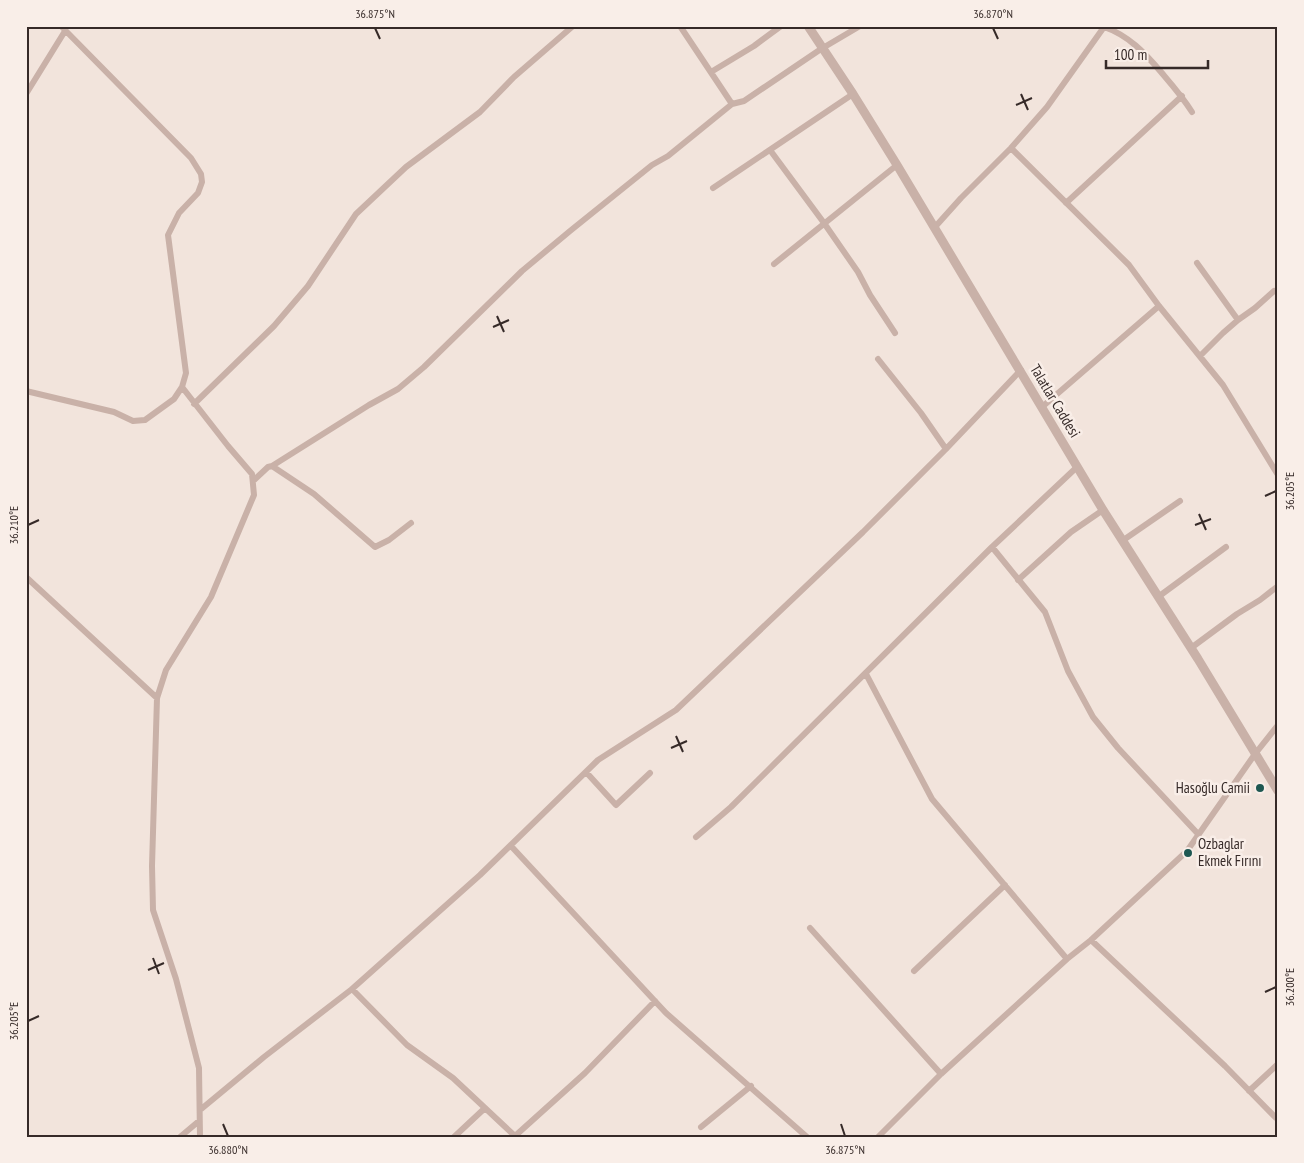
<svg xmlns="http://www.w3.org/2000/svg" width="1304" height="1163" font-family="'PT Sans Narrow',sans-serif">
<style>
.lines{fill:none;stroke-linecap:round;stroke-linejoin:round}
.minor{stroke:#c9b1a8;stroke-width:6}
.tertiary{stroke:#c9b1a8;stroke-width:9}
.ticks{fill:none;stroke:#362a28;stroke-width:2}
.poi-dot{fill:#1e5751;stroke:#f9eee8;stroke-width:2}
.labels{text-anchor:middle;stroke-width:5;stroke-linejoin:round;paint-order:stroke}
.street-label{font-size:15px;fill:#362a28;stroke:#f9eee8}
.poi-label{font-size:15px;fill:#362a28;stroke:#f9eee8;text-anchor:end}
.neatline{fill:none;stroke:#362a28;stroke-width:2}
.ticks-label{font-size:12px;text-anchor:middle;fill:#362a28}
</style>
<rect width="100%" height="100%" fill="#f2e4dc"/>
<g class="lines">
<!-- minor -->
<path class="minor" d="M680 26 732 104
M711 72 754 46 781 26
M26 94 65 31
M1011 148 1129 265 1159 306 1223 385 1278 475
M770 150 824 223 858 272 870 295 895 333
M713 188 853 94
M1066 203 1182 96
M935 227 961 198 1011 148 1047 107 1104 27C1128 35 1145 53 1161 72 1173 86 1182 96 1192 112
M1197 263 1238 320
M774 264 897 165
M1200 356 1223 333 1238 320 1255 308 1274 291
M878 359 921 413 946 449
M182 387 228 446 252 474 254 495 211 597 166 670 157 698 152 866 153 910 176 979 199 1068 200 1137
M26 391 114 412 133 421 145 420 174 399 182 387 186 373 168 235 179 213 198 193 202 182 201 174 191 158 61 26
M194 404 274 326 308 286 356 214 406 167 480 112 514 77 573 26
M1042 407 1159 306
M272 466 369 405 398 389 424 367 522 271 570 231 652 165 668 156 732 104 744 101 821 49 860 26
M253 481 268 467 272 466 314 494 375 547 389 540 411 523
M1122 541 1180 501
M992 547 1045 612 1068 671 1093 717 1118 748 1199 835
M26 577 157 698
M1018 580 1071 532 1103 510
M1158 597 1226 547
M1191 648 1237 614 1260 600 1278 586
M866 674 932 799 1067 959
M586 772 616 805 650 773
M696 837 731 807 992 547 1077 467
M511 846 666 1013 807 1137
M810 928 941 1074
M1091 940 1225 1066 1276 1118
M914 971 1005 885
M352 989 407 1045 453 1078 516 1137
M1249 1091 1278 1064
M200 1110 264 1057 352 989 480 875 598 760 676 710 863 532 946 449 1021 370
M701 1127 751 1086
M515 1136 585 1073 655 1001
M180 1137 199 1121
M454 1137 485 1108
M878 1137 941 1074 1067 959 1091 940 1187 851 1255 754 1278 725"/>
<!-- tertiary -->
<path class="tertiary" d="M808 26 853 94 897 165 1103 510 1198 659 1278 791"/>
</g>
<!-- ticks -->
<path class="ticks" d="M375 28 380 39M993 28 998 39M1021 94 1028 110M1016 105 1032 98M497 316 504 332M493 327 509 320M1265 496 1276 491M1199 514 1206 530M28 525 39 520M1195 525 1211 519M676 736 683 752M671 748 687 741M153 958 159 974M148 970 164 963M1265 992 1276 987M28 1021 39 1016M223 1124 228 1136M841 1124 845 1136"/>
<!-- markers -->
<g class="poi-dot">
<circle cx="1260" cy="788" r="5"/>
<circle cx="1188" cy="853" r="5"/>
</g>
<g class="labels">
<!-- street labels -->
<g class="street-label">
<text transform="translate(1055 401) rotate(59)" y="5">Talatlar Caddesi</text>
</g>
<!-- poi labels -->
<g class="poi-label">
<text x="1250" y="793">Hasoğlu Camii</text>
<text x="1198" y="849" text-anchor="start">Ozbaglar<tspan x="1198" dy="17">Ekmek Fırını</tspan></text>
</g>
</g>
<!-- border -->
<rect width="1304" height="1163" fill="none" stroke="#f9eee8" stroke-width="55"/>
<!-- scale -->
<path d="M1106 60v8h102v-8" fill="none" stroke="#362a28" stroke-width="2.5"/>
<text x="1114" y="60" font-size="15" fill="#362a28" stroke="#f9eee8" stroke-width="4" paint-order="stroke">100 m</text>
<rect x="28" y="28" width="1248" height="1108" class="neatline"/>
<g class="ticks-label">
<text x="375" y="18">36.875°N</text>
<text x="993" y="18">36.870°N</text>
<text transform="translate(1290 491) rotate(-90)" y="4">36.205°E</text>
<text transform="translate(14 525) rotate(-90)" y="4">36.210°E</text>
<text transform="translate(1290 987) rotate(-90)" y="4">36.200°E</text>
<text transform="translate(14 1021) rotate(-90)" y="4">36.205°E</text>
<text x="228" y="1154">36.880°N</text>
<text x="845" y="1154">36.875°N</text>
</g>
</svg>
